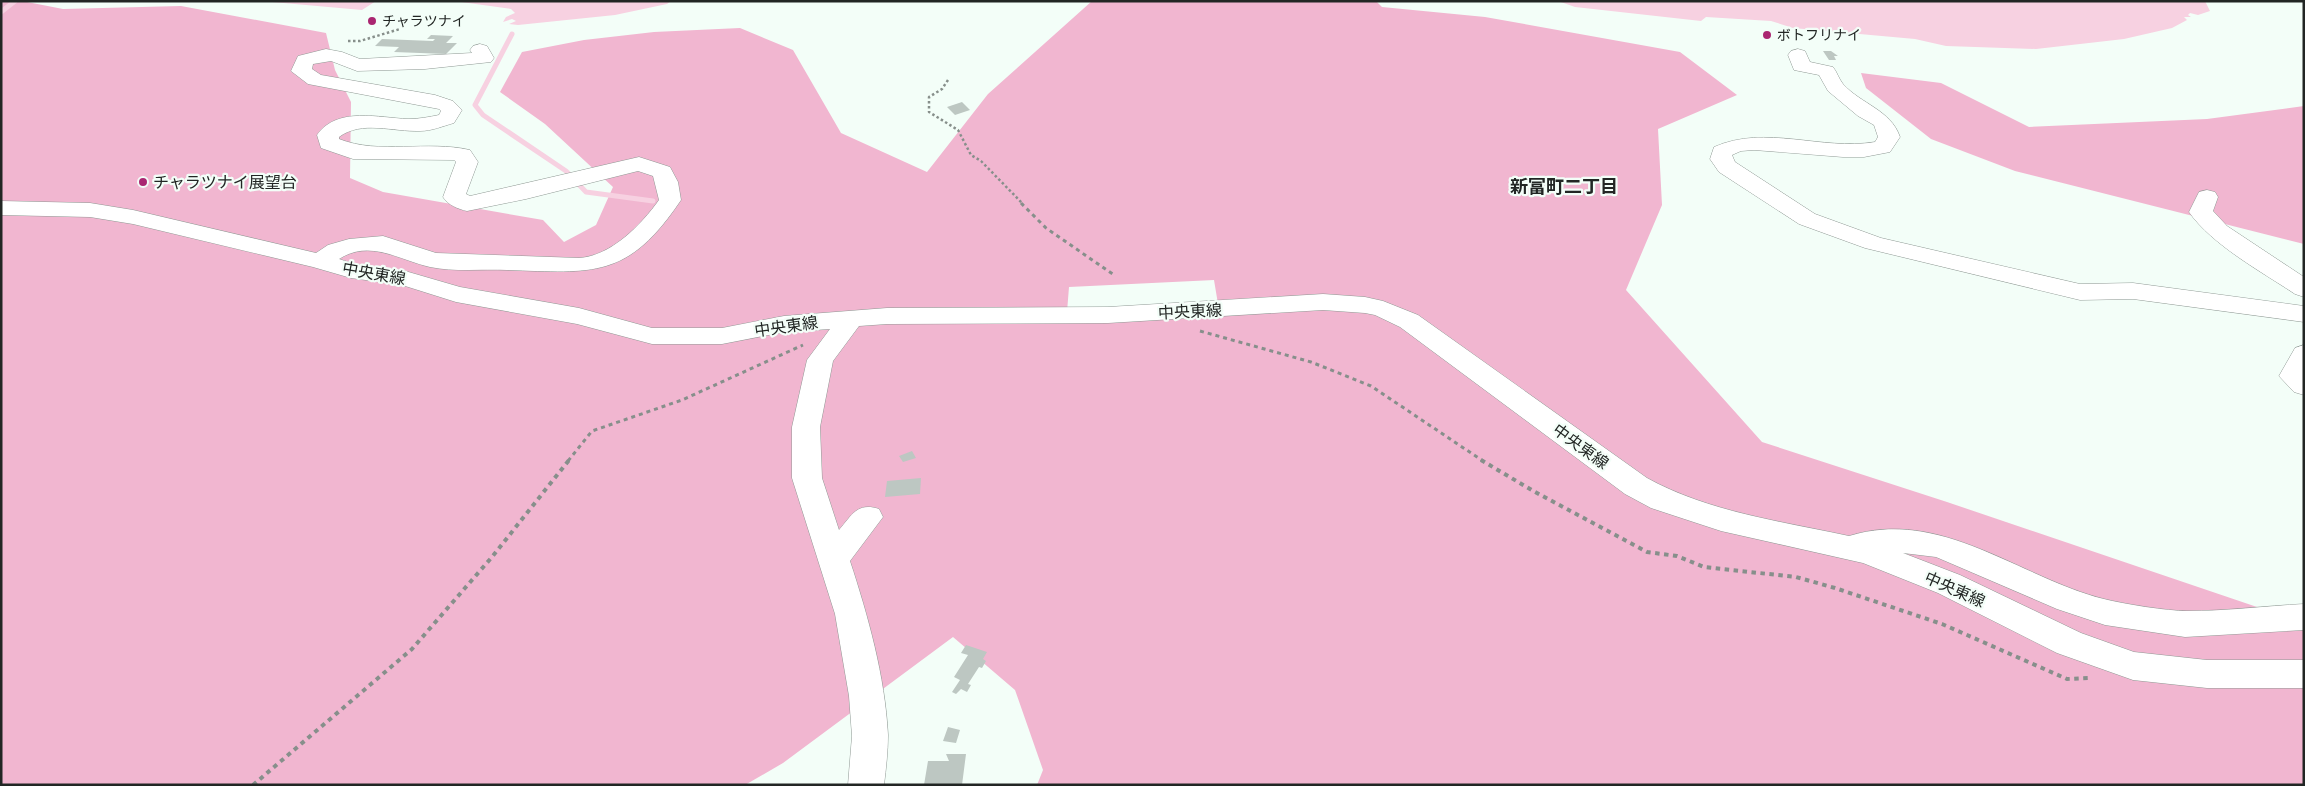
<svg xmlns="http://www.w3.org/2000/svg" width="2305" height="786" font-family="Barlow,'Noto Sans JP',sans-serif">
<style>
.green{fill:#f1b6d0;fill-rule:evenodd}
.water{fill:#f7d1e1}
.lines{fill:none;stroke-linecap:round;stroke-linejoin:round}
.stream{stroke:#f7d1e1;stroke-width:5}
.building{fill:#bdc7c2}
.minor-casing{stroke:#8f9994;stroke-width:1}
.path-far2{stroke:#878f8b;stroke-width:2.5;stroke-dasharray:2.5 2.5;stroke-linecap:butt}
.path-far1{stroke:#878f8b;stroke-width:3;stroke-dasharray:4 4;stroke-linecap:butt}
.path{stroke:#878f8b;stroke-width:4;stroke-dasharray:4.5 4.5;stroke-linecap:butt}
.minor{fill:#fff;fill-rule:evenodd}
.poi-dot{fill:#aa2671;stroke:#f3fef8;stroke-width:2}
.labels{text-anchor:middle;stroke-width:4.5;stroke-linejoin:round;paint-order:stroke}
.far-poi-label{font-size:14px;fill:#222624;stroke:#f3fef8;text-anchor:start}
.poi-label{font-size:16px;fill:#222624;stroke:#f3fef8;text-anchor:start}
.street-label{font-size:16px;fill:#222624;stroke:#f3fef8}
.neighbourhood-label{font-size:18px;font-weight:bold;fill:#222624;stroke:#f3fef8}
</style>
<rect width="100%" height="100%" fill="#f3fef8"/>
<!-- green -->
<path class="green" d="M1 1H22L63 9 181 6 326 33 335 70 351 102 350 178 383 192 543 220 564 242 596 225 613 187 545 124 500 92 522 52 584 40 654 32 740 28 793 50 841 133 927 172 988 94 1092 1H1376L1382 7 1485 17 1680 52 1737 95 1658 129 1662 205 1626 290 1762 442 1947 502 2304 623V785H1037L1043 770 1015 690 953 637 783 763 745 785H1ZM1214 280 1218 304 1067 312 1069 287Z
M1861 73 1941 83 2029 127 2207 119 2304 106V244L2015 171 1931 139 1866 88Z"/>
<!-- water -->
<path class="water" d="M261 1H376L362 10Z
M454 1H671L667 4 615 15 518 25 509 24 516 21 512 19 503 22 506 17 515 13 511 9Z
M1558 1H2205L2210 11 2198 15 2190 13 2188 15 2191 17H2184L2187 20 2172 28 2124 39 2036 49 1946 46 1915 39 1793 28 1771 21 1706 17 1701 21 1575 7Z"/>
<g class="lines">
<!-- stream -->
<path class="stream" d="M1 12 15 1
M512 34 475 105 483 115 566 171 586 192 653 201"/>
</g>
<!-- building -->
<path class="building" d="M431 35 453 36 446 43H457L446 54 394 52 399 47 375 46 382 39 433 41 435 39H427Z
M1823 51H1831L1838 56H1834L1836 60H1829Z
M962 102 970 110 955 115 947 107Z
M912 451 916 458 903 462 899 456Z
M921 478 920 494 885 497 887 481Z
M966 645 987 652 983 659 986 661 982 668 979 667 968 684 971 685 967 692 961 689 956 694 952 692 960 680 954 677 968 655 961 653Z
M948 727 960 730 956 743 943 741Z
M946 754H966L962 785H924L928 761H949Z"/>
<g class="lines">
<!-- minor casing -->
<g class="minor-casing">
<path id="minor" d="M480 44 487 46 494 58 491 62 425 69 357 71 331 61 313 64 312 69 321 75 435 95 453 101 462 110 454 123C443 126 432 131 420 131 393 132 362 120 339 137V139C380 155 427 140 470 150L478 162 466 194 470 196 639 157 670 167 678 182 681 200C628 279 594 273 507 270 482 269 454 272 430 267 399 260 370 239 339 259L354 264 405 271 460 287 579 308 652 328H722L784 316 887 308 1108 307 1323 294 1365 297 1383 301 1418 315 1647 478C1709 512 1780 521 1849 536 1941 507 2020 578 2104 599 2124 604 2167 611 2187 611 2226 611 2265 606 2304 604V630L2185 637 2105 625 2057 609 1936 557 1903 553 1960 575 2081 633 2134 652 2207 660H2304V688H2207L2133 680 2057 653 1938 593 1863 563 1721 531 1651 508 1625 494 1400 327 1375 315 1365 313 1323 310 1108 323 887 324 859 326 833 361 820 427 822 478 839 530C852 515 857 502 879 509L883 517 850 561C868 616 885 676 888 735 888 751 886 769 884 785H848L852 736 849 696 835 614 792 478V427L807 360 830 329 784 332 722 344H652L577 324 456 302 402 285 351 278 313 267 133 224 90 217 1 215V201L90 203 133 210 316 253 328 245 349 239 383 236 436 253 579 258C611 256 641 225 659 200L653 176 638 171 526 199 467 211C458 209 448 205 443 197L456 162 454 160 353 159 321 148 317 135C337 106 380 118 408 119 419 119 429 117 439 115L441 111 439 109 308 84 291 71 298 56 326 49 342 52 360 59 472 53 470 50 473 46Z
M1798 49 1805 51 1810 62 1833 67C1837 72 1839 79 1843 84 1861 104 1891 110 1900 137L1890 152 1864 157H1843L1754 150 1741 151 1732 155 1735 162 1815 214 1881 238 2080 284 2133 283 2304 306V322L2133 299 2080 300 1865 248 1799 224 1719 172 1710 159 1714 147C1766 124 1821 151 1875 142L1878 137 1874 125 1858 116 1828 91 1819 75 1794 70 1788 55 1791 51Z
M2207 190 2215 192 2218 197 2213 211 2227 226 2304 277V297L2295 294C2262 272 2212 245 2189 212L2199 192Z
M2304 345V395L2294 392 2279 376 2295 348Z"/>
</g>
<!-- path-far2 -->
<path class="path-far2" d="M348 41H360L400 29
M948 80 942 89 929 97V112L958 130 971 155 981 161 1023 204"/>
<!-- path-far1 -->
<path class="path-far1" d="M1021 203 1046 228 1114 275
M1200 331 1311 362 1371 386 1483 461
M568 461 592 431 682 400 803 345"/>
<!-- path -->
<path class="path" d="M1481 460 1535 492 1647 552 1677 556 1704 567 1796 577 1835 588 1942 624 2067 679 2089 678
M253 785 412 649 492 557 569 460"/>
<!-- minor -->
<use href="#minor" class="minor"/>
</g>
<!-- markers -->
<g class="poi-dot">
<circle cx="372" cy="21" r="5"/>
<circle cx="1767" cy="35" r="5"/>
<circle cx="143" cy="182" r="5"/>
</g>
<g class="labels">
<!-- far-poi labels -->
<g class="far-poi-label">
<text x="382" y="26">チャラツナイ</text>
<text x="1777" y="40">ボトフリナイ</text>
</g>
<!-- poi labels -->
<g class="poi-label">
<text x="153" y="188">チャラツナイ展望台</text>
</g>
<!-- street labels -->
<g class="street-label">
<text transform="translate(374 273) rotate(10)" y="6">中央東線</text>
<text transform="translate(1190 311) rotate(-3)" y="6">中央東線</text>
<text transform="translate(786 326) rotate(-8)" y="6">中央東線</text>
<text transform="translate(1581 446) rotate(36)" y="6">中央東線</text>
<text transform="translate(1955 589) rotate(24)" y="6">中央東線</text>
</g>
<!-- neighbourhood labels -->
<g class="neighbourhood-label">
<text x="1564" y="193">新富町二丁目</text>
</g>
</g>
<!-- border -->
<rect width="2305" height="786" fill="none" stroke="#222624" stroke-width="5"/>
</svg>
